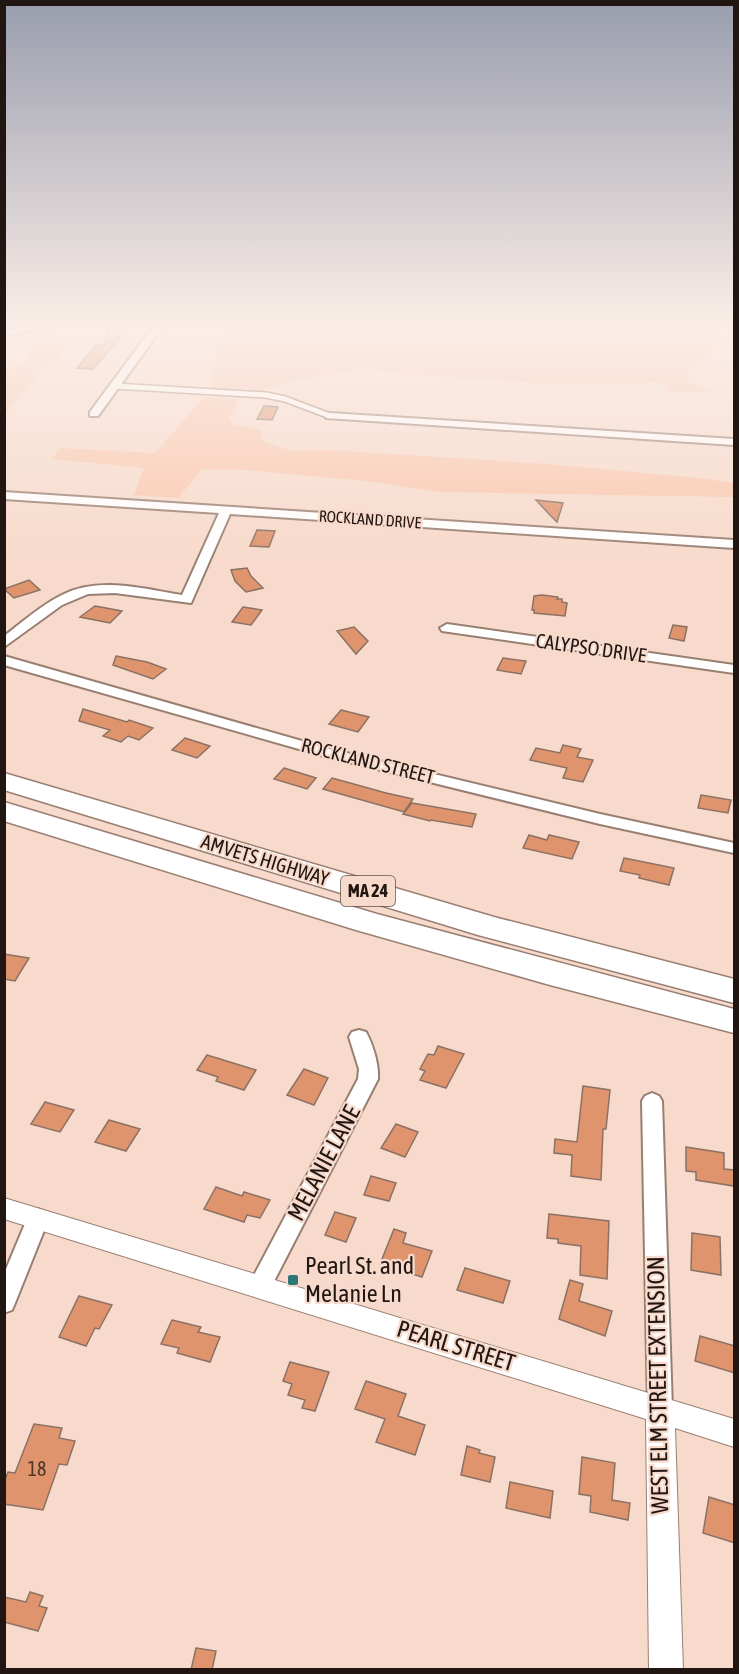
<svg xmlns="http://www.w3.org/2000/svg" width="739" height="1674" font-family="'Asap Condensed',sans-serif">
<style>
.green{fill:#f9c7ad}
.building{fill:#df946d;stroke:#8b7164;stroke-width:1.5}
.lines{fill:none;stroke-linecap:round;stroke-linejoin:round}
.service-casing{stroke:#997f72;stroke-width:8}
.minor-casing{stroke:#997f72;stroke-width:4}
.tertiary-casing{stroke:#997f72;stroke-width:2}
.motorway-casing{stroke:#997f72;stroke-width:3}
.service{stroke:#fff;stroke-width:5}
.minor{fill:#fff;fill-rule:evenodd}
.tertiary{fill:#fff;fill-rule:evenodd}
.motorway{fill:#fff;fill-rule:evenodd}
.poi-dot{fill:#2c7678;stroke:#f7dacb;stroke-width:2}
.labels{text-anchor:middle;stroke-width:4.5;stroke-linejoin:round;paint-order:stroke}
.far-street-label{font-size:16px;fill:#211611;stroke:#f7dacb}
.shield{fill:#f7dacb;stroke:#615149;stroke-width:1.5}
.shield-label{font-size:18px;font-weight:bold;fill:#211611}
.street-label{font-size:20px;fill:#211611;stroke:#f7dacb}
.near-number-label{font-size:20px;fill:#503628}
.near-street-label{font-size:24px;fill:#211611;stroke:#f7dacb}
.near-poi-label{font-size:24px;fill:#211611;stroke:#f7dacb;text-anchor:start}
</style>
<rect width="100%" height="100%" fill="#f7dacb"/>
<!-- green -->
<path class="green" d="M246 328H707L719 329 714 355 692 365 686 381 712 393 669 392 661 382 544 383 413 375 363 368 288 382 261 391 210 389 218 343 225 335Z
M38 333 70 335 62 355 40 372 5 414V372L26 359Z
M204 397 239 399 229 419 234 425 261 430 262 441 292 451 328 450 548 464 709 479 734 483V497L440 492 367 481 247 470 202 469 178 498 134 495 144 468 51 459 61 448 155 453Z"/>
<!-- building -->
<path class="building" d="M108 328H129L93 369 77 368 96 344 105 345Z
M264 406 278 407 272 420 257 419Z
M536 500 563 503 557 522 549 514Z
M257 530 275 531 269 547 250 546Z
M247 568 251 576 263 588 246 592 235 581 231 570Z
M29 580 40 590 14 598 4 589Z
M542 595 558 597 557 599H562V602L567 603 565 616 534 613V610H532L534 596Z
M95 606 122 611 110 623 80 617Z
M243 607 262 610 251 625 232 622Z
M673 625 687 627 684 641 669 638Z
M354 627 368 641 356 654 337 631Z
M116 656 147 662 166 669 153 679 113 665Z
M503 658 526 661 521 674 497 670Z
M83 709 127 722 129 720 153 728 139 740 128 736 121 742 103 736 110 730 79 721Z
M341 710 369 717 358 732 329 724Z
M185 738 210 746 197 758 172 750Z
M563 745 581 749 577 757 593 760 583 782 563 778 567 768 530 760 536 748 560 753Z
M284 768 316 778 307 789 274 779Z
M332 778 386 793 413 799 404 812 323 789Z
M701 795 731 800 728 813 698 808Z
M412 803 476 814 472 827 431 820 430 821 403 814Z
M529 835 547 840 549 835 579 842 572 859 523 848Z
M624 858 674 868 669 885 639 878 640 875 620 871Z
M4 954 29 958 15 981 4 979Z
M438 1046 464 1054 446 1088 420 1080 425 1071 420 1069 428 1054 434 1055Z
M207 1055 256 1070 244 1090 216 1081 218 1077 197 1070Z
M304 1069 328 1078 314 1105 287 1095Z
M583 1086 610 1090 606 1129H603L601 1180 571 1176 572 1155 554 1153 555 1139 577 1142Z
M45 1102 74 1110 60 1132 31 1124Z
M109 1120 140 1129 126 1151 95 1142Z
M396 1124 418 1132 405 1157 381 1148Z
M686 1147 724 1153V1169L734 1170V1186L696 1180V1172L686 1171Z
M371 1176 396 1183 389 1201 364 1195Z
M216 1187 242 1196 244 1192 270 1200 260 1218 247 1215 244 1222 204 1209Z
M335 1212 356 1218 346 1242 325 1235Z
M549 1214 609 1221 607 1279 580 1275 581 1246 558 1243V1239L547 1238Z
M394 1229 406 1233 403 1243 432 1251 422 1277 380 1264Z
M692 1233 720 1237 721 1275 691 1270Z
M465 1268 510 1281 503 1303 457 1290Z
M570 1280 583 1284 579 1301 612 1311 605 1336 559 1319Z
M79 1296 112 1305 99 1329 95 1328 86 1346 59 1337Z
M172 1320 201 1327 198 1332 220 1337 210 1362 177 1353 179 1348 161 1344Z
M700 1336 735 1346V1373L695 1361Z
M290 1362 329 1372 315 1411 302 1408 305 1400 288 1395 292 1384 283 1381Z
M366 1381 406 1394 398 1416 425 1425 415 1455 376 1442 385 1419 355 1409Z
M34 1424 62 1428 59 1438 75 1441 67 1465 59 1464 43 1510 4 1504V1482L8 1472 15 1473Z
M467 1446 480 1450 479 1453 495 1457 490 1482 461 1475Z
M582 1457 615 1463 612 1500 630 1503 628 1520 590 1512 591 1496 579 1494Z
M510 1482 553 1491 550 1518 506 1508Z
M709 1497 735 1505V1543L703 1533Z
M30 1592 43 1596 39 1606 47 1608 38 1631 4 1622V1597L26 1602Z
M196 1648 216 1651 212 1670H191Z"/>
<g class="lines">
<!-- service casing -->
<g class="service-casing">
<path id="service" d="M115 386 266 395 285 399 330 416"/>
</g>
<!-- minor casing -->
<g class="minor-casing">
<path id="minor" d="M20 328H40L4 337V331Z
M152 328H162L98 416H90V412Z
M330 413 734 439V445L326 418V414Z
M4 492 734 540V548L230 514 191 603 115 593 88 594 62 605 4 647V636C23 622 41 605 62 595 99 576 143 589 182 595L219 513 4 499Z
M447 624 734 665V673L442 631 440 628Z
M4 656 330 749 600 814 734 843V853L600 824 320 755 4 665Z
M359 1030 366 1032C373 1045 379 1064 378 1079L268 1293 260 1296 252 1293 249 1286 252 1279 358 1079 359 1069 349 1037 352 1032Z
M652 1093 659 1096 662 1101 672 1409 669 1417 660 1420 651 1417 648 1409 642 1101 645 1096Z
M38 1209 46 1212 49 1218 15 1303 12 1310 4 1313V1274L30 1212Z"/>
</g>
<!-- tertiary casing -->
<g class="tertiary-casing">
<path id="tertiary" d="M4 1198 734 1419V1447L675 1428 683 1670H649L646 1419 4 1219Z"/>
</g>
<!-- motorway casing -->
<g class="motorway-casing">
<path id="motorway" d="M4 773 494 917 734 979V1003L478 935 4 790Z
M4 802 377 914 734 1009V1033L550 985 356 930 4 821Z"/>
</g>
<!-- service -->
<use href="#service" class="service"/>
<!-- minor -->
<use href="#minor" class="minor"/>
<!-- tertiary -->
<use href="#tertiary" class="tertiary"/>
<!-- motorway -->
<use href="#motorway" class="motorway"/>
</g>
<!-- sky -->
<linearGradient id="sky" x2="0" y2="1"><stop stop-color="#999dad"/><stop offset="0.58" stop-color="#fbeee8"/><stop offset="1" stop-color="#fbeee8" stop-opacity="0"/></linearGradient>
<rect width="739" height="562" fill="url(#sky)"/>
<!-- markers -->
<rect class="poi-dot" x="287" y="1274" width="12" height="12" rx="3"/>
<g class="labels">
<!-- far-street labels -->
<g class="far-street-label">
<text transform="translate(370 519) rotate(4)" y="6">ROCKLAND DRIVE</text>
</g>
<!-- shield labels -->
<rect class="shield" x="341" y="876" width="54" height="30" rx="4.5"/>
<g class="shield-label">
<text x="368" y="897">MA 24</text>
</g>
<!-- street labels -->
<g class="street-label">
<text transform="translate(591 648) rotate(8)" y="7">CALYPSO DRIVE</text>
<text transform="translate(368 761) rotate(14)" y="7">ROCKLAND STREET</text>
<text transform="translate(265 860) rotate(17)" y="7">AMVETS HIGHWAY</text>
</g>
<!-- near-number labels -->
<g class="near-number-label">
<text x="37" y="1476">18</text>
</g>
<!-- near-street labels -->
<g class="near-street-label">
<text transform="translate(324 1163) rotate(-62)" y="8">MELANIE LANE</text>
<text transform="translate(456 1346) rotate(17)" y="8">PEARL STREET</text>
<text transform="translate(658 1385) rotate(-91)" y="8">WEST ELM STREET EXTENSION</text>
</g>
<!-- near-poi labels -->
<g class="near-poi-label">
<text x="305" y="1274">Pearl St. and<tspan x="305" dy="28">Melanie Ln</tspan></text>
</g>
</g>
<!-- border -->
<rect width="739" height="1674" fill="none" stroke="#211611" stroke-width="12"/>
</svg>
